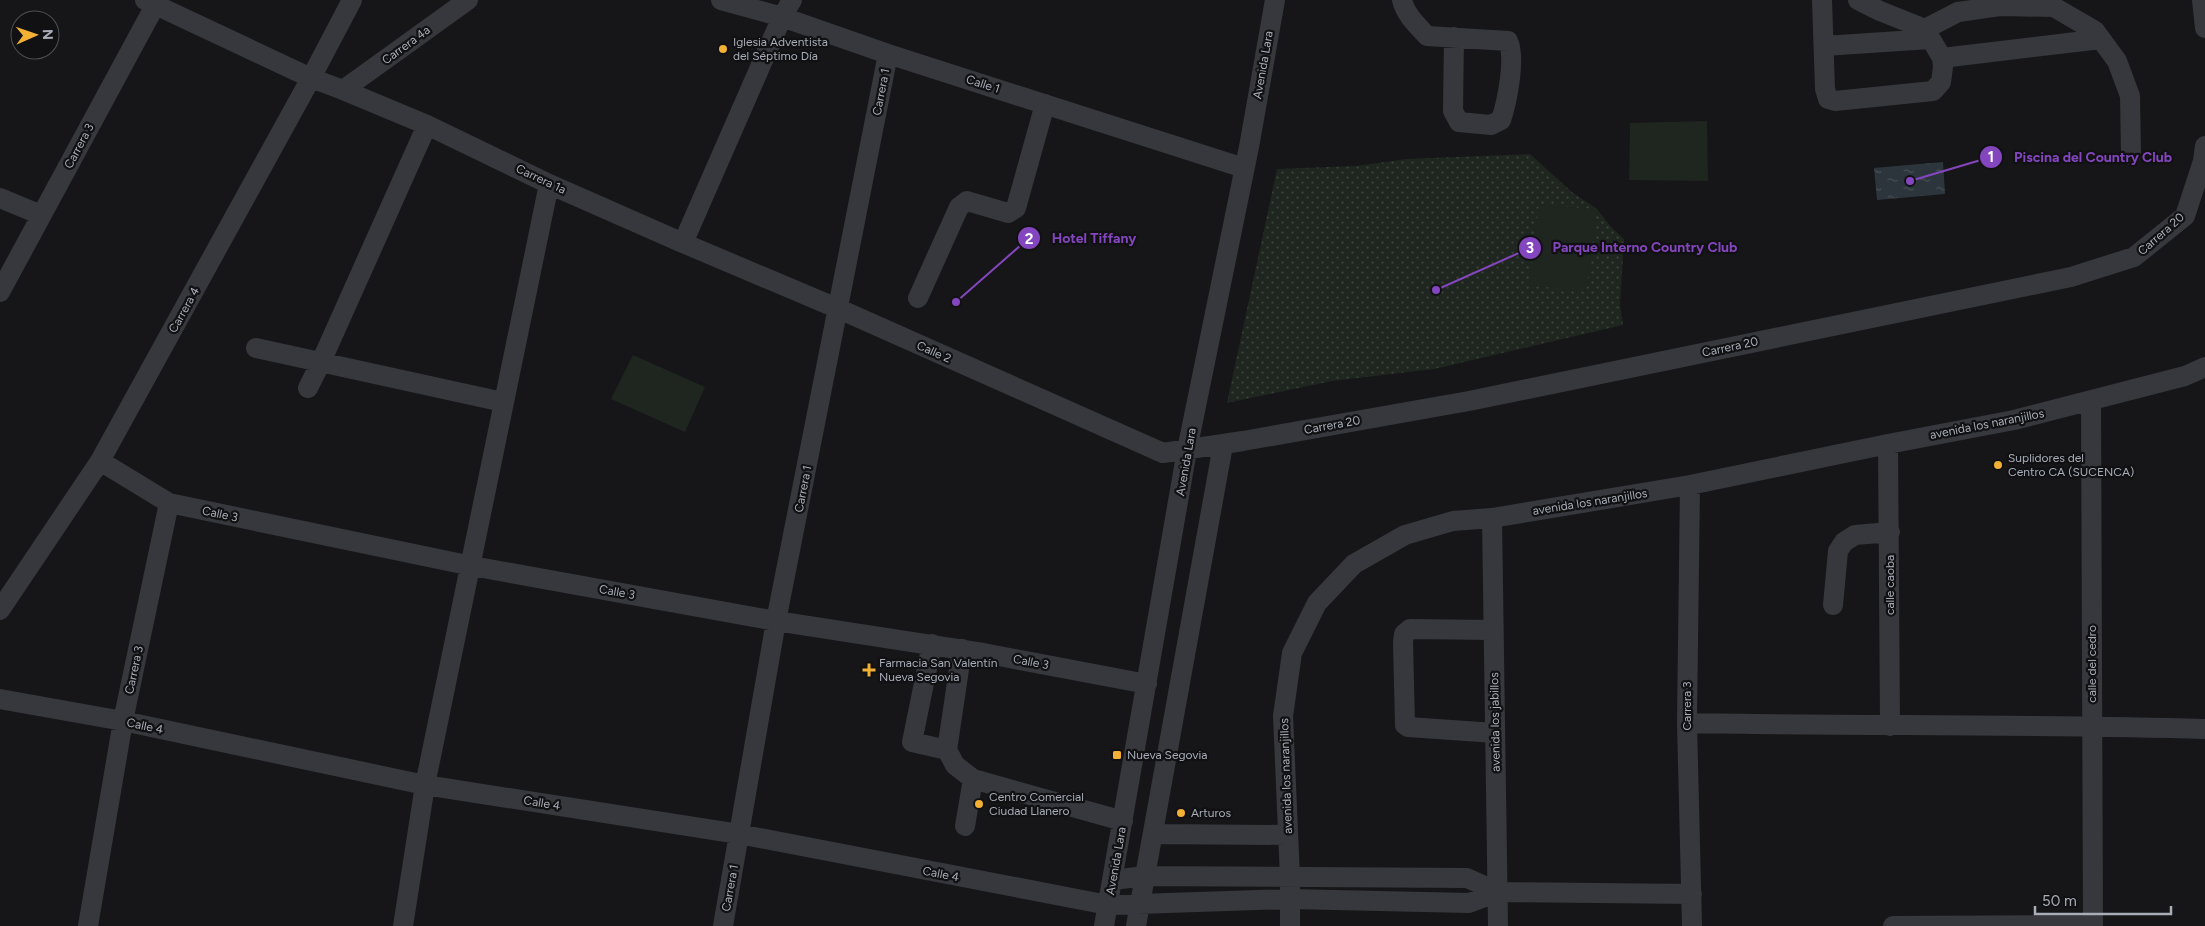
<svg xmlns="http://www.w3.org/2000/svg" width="2205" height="926" font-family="Figtree,sans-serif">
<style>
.park{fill:url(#park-dots)}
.pitch{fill:#1e261f}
.water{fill:url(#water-ripples)}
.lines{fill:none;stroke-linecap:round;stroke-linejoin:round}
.minor{stroke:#37383d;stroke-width:20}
.poi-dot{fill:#f2b134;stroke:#111113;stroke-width:2}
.labels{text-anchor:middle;stroke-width:4.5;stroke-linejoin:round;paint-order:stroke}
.poi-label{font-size:12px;fill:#a8adb8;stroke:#111113;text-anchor:start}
.street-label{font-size:12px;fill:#a8adb8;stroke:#111113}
.leader{fill:none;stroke:#8446be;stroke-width:2}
.callout-dot{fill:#8446be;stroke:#111113;stroke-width:2}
.mark-label{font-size:15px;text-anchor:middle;font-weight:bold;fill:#fff}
.callout-label{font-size:14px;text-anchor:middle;font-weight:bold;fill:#8446be;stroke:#111113;stroke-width:4.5;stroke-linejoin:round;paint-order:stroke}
</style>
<defs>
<pattern id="park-dots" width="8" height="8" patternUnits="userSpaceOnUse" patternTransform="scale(1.25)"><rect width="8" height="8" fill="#1e261f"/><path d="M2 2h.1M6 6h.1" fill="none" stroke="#3c433d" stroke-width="1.8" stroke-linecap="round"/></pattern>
<pattern id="water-ripples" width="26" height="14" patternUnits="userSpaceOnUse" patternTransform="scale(1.25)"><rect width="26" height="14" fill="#2c353c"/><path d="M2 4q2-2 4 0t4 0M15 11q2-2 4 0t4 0" fill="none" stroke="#485056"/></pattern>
</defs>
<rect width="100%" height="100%" fill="#161618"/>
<!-- park -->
<path class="park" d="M1530 154 1573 193 1597 209 1611 227 1624 239 1620 305 1623 325 1434 369 1332 381 1227 403 1277 169 1356 166 1407 159Z"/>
<!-- pitch -->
<path class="pitch" d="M1707 121 1708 181 1629 180 1630 123Z
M1539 205 1597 209 1586 292 1529 285Z
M633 355 705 387 685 432 611 399Z"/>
<!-- water -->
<path class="water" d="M1943 162 1945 194 1877 200 1874 168Z"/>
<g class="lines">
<!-- minor -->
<path class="minor" d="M145 0 311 78 343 90 427 125 549 184 683 243 782 17 792 0
M721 0 782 17 888 54 1244 168
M1402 0C1405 14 1417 25 1427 36L1508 41C1516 58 1507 102 1501 120L1491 125 1459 122 1453 111 1454 37
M1822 0 1825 89 1828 99 1835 101 1933 91 1941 82 1943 67 1942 58 1925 29 1880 11 1858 0
M2202 0 2205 28
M1925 29 1958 12 2000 6 2054 7 2095 31 2117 61 2130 96 2131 155
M1824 46 1930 39
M1942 58 2101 39
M343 90 468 0
M0 198 41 215
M683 243 839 309 1163 453 1243 441 1469 401 2071 277 2134 257 2185 216 2203 161 2205 146
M0 292 158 0
M918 298 959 207 967 201 1008 213 1016 208 1045 104
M256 348 503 402
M308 388 321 362 427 125
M2091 401 2093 926
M1888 444 1890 726
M100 461 169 503 472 566 776 621 983 653 1147 684
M1690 485 1687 723 1692 926
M1492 518 1498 926
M1833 605 1838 551 1844 542 1855 535 1890 532
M0 610 100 461 311 78 352 0
M1493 630 1410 629 1404 634 1403 642 1405 725 1408 727 1495 733
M932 644 912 742 947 750
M962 649 947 750 955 765 973 779 1123 821
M0 699 123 721 425 785 739 834 1108 905 1290 899 1469 903 1498 892 1692 894
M1687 723C1860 726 2032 724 2205 729
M965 826 973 779
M1153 834 1288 835
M1113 880 1145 876 1467 878 1498 892
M88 926 123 721 169 503
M403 926 425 785 549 184
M723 926 776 621 888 54
M1104 926 1187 450 1249 147 1275 0
M1136 926 1223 445
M1290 926V877L1283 716 1292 653 1317 603 1354 564 1405 535 1453 521 1492 518 1690 485 1888 444 2014 420 2185 376 2205 367
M1893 926 2093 925"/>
</g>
<!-- markers -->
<g class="poi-dot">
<circle cx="723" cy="49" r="5"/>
<circle cx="1998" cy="465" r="5"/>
<path d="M866.5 662.5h5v5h5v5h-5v5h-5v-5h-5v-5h5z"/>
<rect x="1112" y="750" width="10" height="10" rx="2.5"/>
<circle cx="979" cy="804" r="5"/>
<circle cx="1181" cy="813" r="5"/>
</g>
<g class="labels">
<!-- poi labels -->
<g class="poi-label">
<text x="733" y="46">Iglesia Adventista<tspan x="733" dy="14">del Séptimo Día</tspan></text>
<text x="2008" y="462">Suplidores del<tspan x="2008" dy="14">Centro CA (SUCENCA)</tspan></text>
<text x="879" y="667">Farmacia San Valentín<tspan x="879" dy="14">Nueva Segovia</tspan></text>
<text x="1127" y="759">Nueva Segovia</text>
<text x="989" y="801">Centro Comercial<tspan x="989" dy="14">Ciudad Llanero</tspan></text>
<text x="1191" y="817">Arturos</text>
</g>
<!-- street labels -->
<g class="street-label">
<text transform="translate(406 45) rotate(-36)" y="4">Carrera 4a</text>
<text transform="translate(1263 65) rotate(-80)" y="4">Avenida Lara</text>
<text transform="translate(983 84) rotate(18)" y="4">Calle 1</text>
<text transform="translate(881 92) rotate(-79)" y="4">Carrera 1</text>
<text transform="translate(79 146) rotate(-62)" y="4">Carrera 3</text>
<text transform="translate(541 179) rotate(25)" y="4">Carrera 1a</text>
<text transform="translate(2161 234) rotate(-41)" y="4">Carrera 20</text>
<text transform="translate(184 310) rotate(-61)" y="4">Carrera 4</text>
<text transform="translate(1730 347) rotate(-12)" y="4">Carrera 20</text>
<text transform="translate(934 352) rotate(24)" y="4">Calle 2</text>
<text transform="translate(1987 424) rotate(-11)" y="4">avenida los naranjillos</text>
<text transform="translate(1332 425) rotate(-10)" y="4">Carrera 20</text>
<text transform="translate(1186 462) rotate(-80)" y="4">Avenida Lara</text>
<text transform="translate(803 489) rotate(-79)" y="4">Carrera 1</text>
<text transform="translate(1590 502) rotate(-9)" y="4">avenida los naranjillos</text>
<text transform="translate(220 514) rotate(12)" y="4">Calle 3</text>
<text transform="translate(1890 585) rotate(-90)" y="4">calle caoba</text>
<text transform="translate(617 592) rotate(10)" y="4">Calle 3</text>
<text transform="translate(1031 662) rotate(11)" y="4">Calle 3</text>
<text transform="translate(2092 664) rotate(-90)" y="4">calle del cedro</text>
<text transform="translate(134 670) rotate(-78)" y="4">Carrera 3</text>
<text transform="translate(1687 706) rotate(-90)" y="4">Carrera 3</text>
<text transform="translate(1495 722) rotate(-91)" y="4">avenida los jabillos</text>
<text transform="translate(145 726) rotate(12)" y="4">Calle 4</text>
<text transform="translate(1286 776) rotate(-92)" y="4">avenida los naranjillos</text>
<text transform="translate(542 803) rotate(9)" y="4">Calle 4</text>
<text transform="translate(1116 861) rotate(-80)" y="4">Avenida Lara</text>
<text transform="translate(941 874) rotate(11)" y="4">Calle 4</text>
<text transform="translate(730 888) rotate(-80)" y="4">Carrera 1</text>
</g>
</g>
<!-- callouts -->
<path class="leader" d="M1910 181L1991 157M956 302L1029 238M1436 290L1530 248"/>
<g class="callout-dot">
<circle cx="1910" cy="181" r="5"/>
<circle cx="956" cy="302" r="5"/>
<circle cx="1436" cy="290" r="5"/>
<circle cx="1991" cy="157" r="12"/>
<circle cx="1029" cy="238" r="12"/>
<circle cx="1530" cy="248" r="12"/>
</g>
<g class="mark-label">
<text x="1991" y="162">1</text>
<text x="1029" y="244">2</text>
<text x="1530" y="253">3</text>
</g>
<g class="callout-label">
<text x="2093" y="162">Piscina del Country Club</text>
<text x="1094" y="243">Hotel Tiffany</text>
<text x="1645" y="252">Parque Interno Country Club</text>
</g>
<!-- north arrow -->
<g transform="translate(35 35) rotate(88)"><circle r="24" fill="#111113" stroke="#4d4f55"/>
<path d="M0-4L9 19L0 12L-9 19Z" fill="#f2b134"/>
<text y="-8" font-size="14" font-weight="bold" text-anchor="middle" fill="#a8adb8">N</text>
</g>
<!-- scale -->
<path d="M2035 906v8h136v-8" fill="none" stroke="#a8adb8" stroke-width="2.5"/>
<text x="2042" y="906" font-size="15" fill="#a8adb8" stroke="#111113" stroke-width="4" paint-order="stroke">50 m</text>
</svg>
